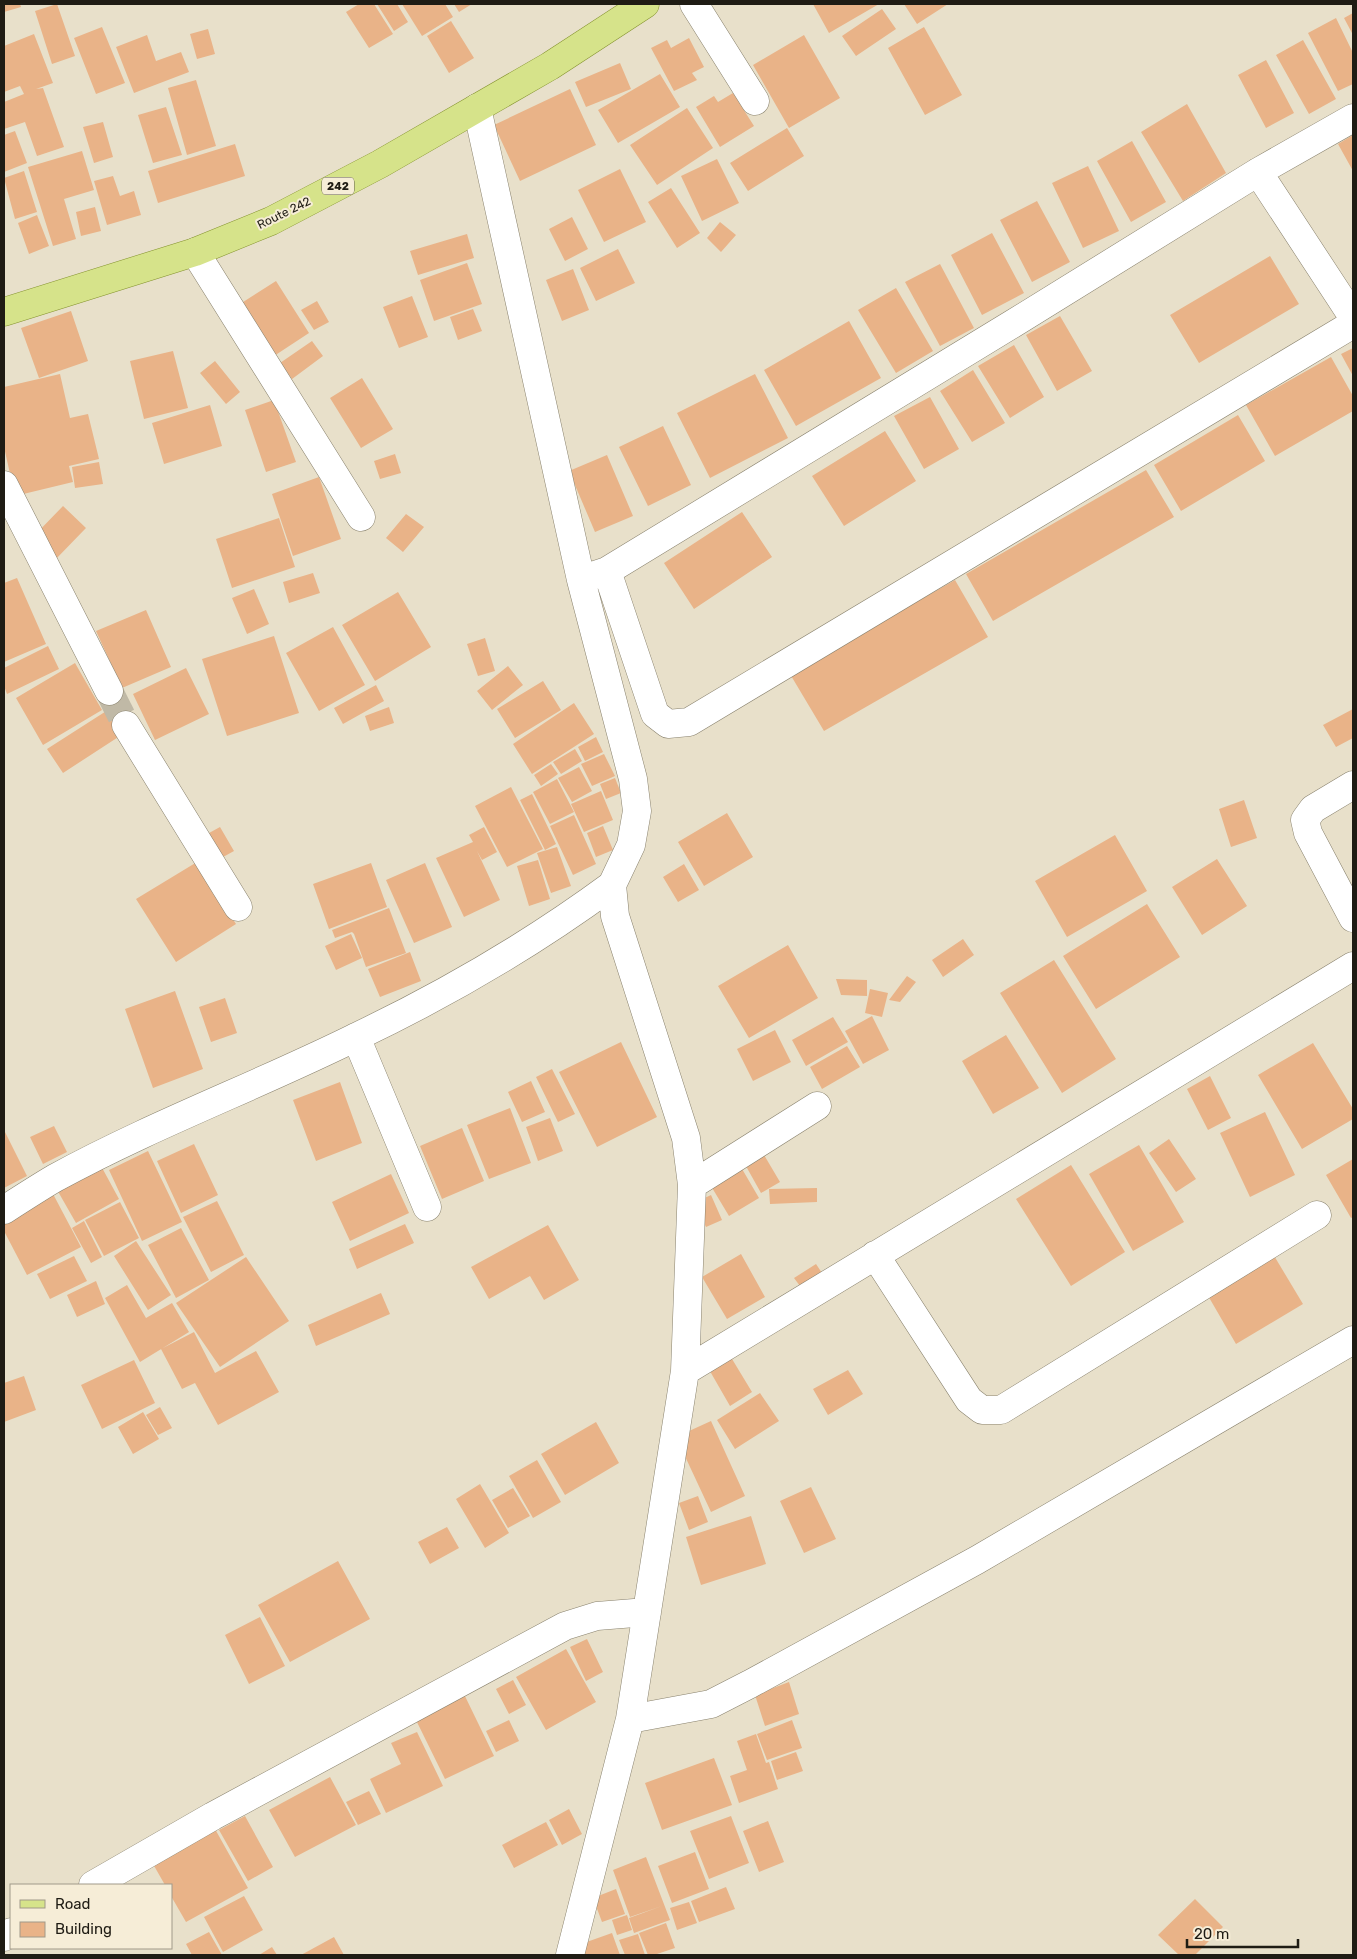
<svg xmlns="http://www.w3.org/2000/svg" width="1357" height="1959" font-family="Rubik,sans-serif">
<style>
.building{fill:#e9b388}
.lines{fill:none;stroke-linecap:round;stroke-linejoin:round}
.minor-tunnel{stroke:#c0b9a6;stroke-width:28;stroke-dasharray:28 14;stroke-linecap:butt}
.minor-casing{stroke:#89826e;stroke-width:29}
.major-casing{stroke:#84922e;stroke-width:29}
.minor{stroke:#fff;stroke-width:28}
.major{stroke:#d6e38a;stroke-width:28}
.labels{text-anchor:middle;stroke-width:4;stroke-linejoin:round;paint-order:stroke}
.shield{fill:#f6edd7;stroke:#605b4e;stroke-width:1}
.shield-label{font-size:11px;font-weight:bold;fill:#1f1c14}
.street-label{font-size:12px;fill:#1f1c14;stroke:#f6edd7}
</style>
<rect width="100%" height="100%" fill="#e8e0ca"/>
<!-- building -->
<path class="building" d="M4 4H20L21 7 4 12Z
M57 4 75 56 52 64 35 11Z
M359 4H374L393 34 369 48 346 12Z
M377 4H397L408 22 394 31Z
M402 4H445L453 17 422 36Z
M454 4H472L459 12Z
M813 4H879L829 33Z
M904 4H948L917 24Z
M882 9 896 29 856 56 842 36Z
M1353 13V35L1344 18Z
M1336 18 1353 53V84L1338 91 1308 33Z
M451 21 474 58 449 73 427 36Z
M102 27 125 83 96 94 74 38Z
M924 27 962 95 925 115 888 48Z
M208 29 215 54 197 59 190 34Z
M34 34 53 83 36 89 43 88 64 147 37 156 25 122 4 129V102L24 94 20 86 4 92V46Z
M147 35 156 61 181 52 189 72 134 93 116 47Z
M804 35 840 98 789 128 753 65Z
M689 38 704 67 692 73 697 80 674 91 651 48 667 40 671 48Z
M1303 40 1336 99 1309 114 1276 55Z
M1266 60 1294 113 1266 128 1238 75Z
M620 63 631 89 586 107 575 82Z
M660 74 680 107 618 143 598 110Z
M196 80 216 146 187 155 168 88Z
M570 89 596 145 520 181 494 125Z
M733 93 754 126 720 147 696 107 714 96 718 102Z
M1187 104 1226 173 1183 201 1141 132Z
M166 107 182 155 153 163 138 115Z
M687 108 713 148 657 185 630 145Z
M103 122 113 157 94 163 83 127Z
M787 128 804 156 748 191 730 163Z
M15 131 27 163 4 172V135Z
M1353 135V171L1338 144Z
M1132 141 1166 202 1131 222 1097 161Z
M235 144 245 176 158 203 148 171Z
M82 151 94 190 64 199 76 239 53 246 28 167Z
M717 159 739 203 702 221 681 176Z
M1088 166 1119 231 1083 248 1052 183Z
M620 169 646 222 604 242 578 190Z
M24 171 37 212 15 219 4 178Z
M113 176 120 196 134 191 141 215 107 225 94 181Z
M671 188 700 233 677 248 648 202Z
M1037 201 1070 262 1032 282 1000 220Z
M95 207 101 231 81 236 76 212Z
M37 215 49 246 29 254 18 223Z
M572 217 588 249 565 261 549 229Z
M720 222 736 235 721 252 707 238Z
M992 233 1024 293 982 315 951 255Z
M467 234 474 258 418 275 410 251Z
M618 249 635 283 596 301 580 268Z
M1270 256 1299 304 1199 363 1170 315Z
M467 263 482 304 434 321 420 280Z
M940 264 974 328 940 346 905 282Z
M573 269 589 310 562 321 546 280Z
M276 281 309 333 274 356 240 304Z
M896 288 933 351 896 373 858 310Z
M412 296 428 337 399 348 383 307Z
M317 301 329 322 314 330 301 310Z
M473 309 482 331 458 340 450 317Z
M71 311 88 361 39 378 21 328Z
M1060 316 1092 371 1057 391 1026 335Z
M849 321 881 378 796 426 764 370Z
M312 341 323 356 292 379 280 363Z
M1014 345 1044 397 1010 418 978 366Z
M1353 348V376L1341 354Z
M173 351 188 408 144 419 130 361Z
M1331 357 1353 396V411L1275 456 1246 405Z
M215 361 240 392 226 404 200 373Z
M973 370 1005 423 972 442 940 391Z
M60 374 70 418 88 414 99 459 69 466 73 482 15 496 4 447V387Z
M755 374 788 438 710 478 677 413Z
M362 378 393 429 361 448 330 398Z
M930 397 959 449 924 469 894 416Z
M274 400 296 462 266 472 245 410Z
M210 405 222 446 164 464 152 423Z
M1238 415 1265 461 1181 511 1154 465Z
M663 426 691 485 648 506 619 447Z
M885 431 916 481 844 526 812 476Z
M395 454 401 473 380 479 374 461Z
M607 455 633 516 595 532 569 471Z
M99 462 103 484 75 488 72 467Z
M1146 470 1174 517 993 621 966 574Z
M319 477 341 539 293 556 272 494Z
M63 506 86 528 54 561 31 539Z
M742 512 772 557 694 609 664 563Z
M406 514 424 527 403 552 386 538Z
M279 518 295 567 232 588 216 539Z
M313 573 320 593 289 603 283 582Z
M17 578 46 644 4 662V583Z
M955 580 988 637 824 731 790 674Z
M254 589 269 624 247 634 232 598Z
M398 592 431 647 375 681 342 625Z
M146 610 171 667 122 688 96 631Z
M333 627 365 685 319 711 286 653Z
M274 636 299 713 227 736 202 659Z
M485 638 495 671 478 676 467 644Z
M48 646 59 669 7 694 4 686V668Z
M75 663 102 710 43 745 16 698Z
M508 666 523 685 492 710 477 691Z
M186 668 209 714 155 740 133 694Z
M543 681 561 710 515 738 497 709Z
M376 685 384 701 343 724 334 708Z
M574 703 594 734 532 774 513 744Z
M389 707 394 723 370 731 365 716Z
M111 708 126 732 63 773 47 749Z
M1353 709V738L1336 747 1323 725Z
M596 737 603 752 585 761 578 747Z
M575 749 582 761 561 774 553 762Z
M604 754 615 776 592 786 581 764Z
M551 764 558 774 541 786 534 775Z
M579 767 592 791 572 802 558 778Z
M615 778 621 793 606 799 600 784Z
M557 779 574 812 550 824 533 792Z
M511 787 543 849 507 867 475 806Z
M601 791 613 820 584 832 571 804Z
M532 794 556 844 545 850 520 800Z
M1244 800 1257 838 1231 847 1219 809Z
M727 813 753 857 704 886 678 842Z
M574 815 596 864 573 875 550 826Z
M603 826 613 850 596 857 587 833Z
M220 827 234 851 214 862 200 838Z
M484 827 497 852 482 860 477 851 500 900 464 917 436 858 473 842 469 835Z
M1115 835 1147 891 1067 937 1035 881Z
M557 847 571 886 551 893 537 853Z
M1217 859 1247 906 1202 935 1172 887Z
M538 860 550 899 529 906 517 866Z
M197 862 236 924 176 962 136 899Z
M371 863 387 907 329 929 313 884Z
M425 863 452 927 414 943 386 880Z
M684 864 699 890 678 902 663 877Z
M1147 904 1180 957 1096 1009 1063 956Z
M389 908 406 953 366 967 354 934 352 932 335 938 332 930Z
M351 934 362 958 336 970 325 946Z
M963 939 974 955 943 977 932 960Z
M788 945 818 998 749 1038 718 986Z
M410 952 421 981 380 997 368 969Z
M1054 960 1116 1059 1062 1093 1000 993Z
M907 976 916 982 900 1002 889 1000Z
M836 979 867 980V996L841 995Z
M870 989 888 993 882 1017 865 1013Z
M175 991 203 1069 153 1088 125 1009Z
M225 998 237 1033 211 1042 199 1007Z
M872 1016 889 1050 863 1064 845 1031Z
M833 1017 848 1042 806 1066 792 1040Z
M775 1030 791 1062 753 1081 737 1049Z
M1006 1035 1039 1088 993 1114 962 1061Z
M621 1042 657 1117 597 1147 559 1072Z
M1313 1043 1353 1109V1119L1302 1149 1258 1075Z
M847 1046 860 1067 822 1089 810 1067Z
M552 1069 575 1114 558 1122 536 1077Z
M1210 1076 1231 1118 1208 1130 1187 1089Z
M531 1081 545 1112 522 1122 508 1092Z
M340 1082 362 1143 316 1161 293 1100Z
M510 1108 531 1163 489 1179 467 1125Z
M1265 1112 1295 1175 1250 1197 1220 1133Z
M550 1118 563 1151 538 1161 526 1127Z
M54 1126 67 1152 43 1164 30 1137Z
M462 1128 484 1181 442 1199 420 1146Z
M4 1130 27 1176 4 1188Z
M1169 1139 1196 1179 1176 1192 1149 1153Z
M194 1144 218 1195 181 1213 157 1161Z
M1139 1145 1184 1222 1133 1251 1089 1174Z
M760 1148 780 1182 761 1193 742 1159Z
M148 1151 182 1222 142 1241 109 1170Z
M1353 1159V1217L1351 1218 1326 1175Z
M738 1162 759 1198 729 1216 708 1181Z
M100 1164 119 1199 76 1223 56 1188Z
M1071 1165 1125 1252 1071 1286 1016 1199Z
M391 1174 409 1213 350 1241 332 1202Z
M817 1188V1202L770 1204 769 1189Z
M52 1192 81 1247 27 1275 4 1231V1217Z
M711 1195 722 1220 706 1227 694 1203Z
M217 1201 244 1255 211 1272 183 1217Z
M120 1202 139 1238 104 1256 85 1220Z
M84 1221 102 1257 91 1263 72 1228Z
M405 1224 414 1243 357 1269 349 1249Z
M548 1225 579 1280 544 1300 530 1276 489 1299 471 1267Z
M181 1228 209 1280 176 1298 148 1245Z
M136 1241 171 1295 148 1310 114 1256Z
M741 1254 765 1297 727 1319 702 1277Z
M1273 1254 1303 1304 1236 1344 1207 1294Z
M74 1256 87 1281 50 1299 37 1274Z
M246 1257 289 1321 220 1367 176 1303Z
M816 1264 822 1273 800 1286 794 1278Z
M96 1281 105 1304 77 1317 67 1295Z
M127 1285 146 1318 172 1303 189 1332 140 1362 105 1298Z
M381 1293 390 1314 316 1346 308 1325Z
M194 1332 215 1373 256 1351 279 1392 218 1425 195 1383 182 1389 161 1349Z
M729 1354 752 1392 730 1406 707 1366Z
M134 1360 155 1403 102 1429 81 1385Z
M848 1370 863 1394 828 1415 813 1389Z
M24 1376 36 1410 4 1422V1383Z
M760 1393 779 1421 735 1449 717 1420Z
M160 1407 172 1428 158 1435 146 1415Z
M143 1412 159 1439 133 1454 118 1427Z
M711 1421 745 1496 711 1512 676 1437Z
M596 1422 619 1463 565 1495 541 1454Z
M537 1460 561 1502 533 1518 509 1476Z
M480 1484 509 1533 485 1548 456 1499Z
M811 1487 836 1539 804 1553 780 1501Z
M513 1488 530 1516 508 1528 492 1500Z
M698 1496 708 1522 689 1530 679 1503Z
M751 1516 766 1564 701 1585 686 1537Z
M447 1527 459 1548 430 1564 418 1542Z
M338 1561 370 1619 290 1662 258 1605Z
M260 1617 285 1666 249 1684 225 1635Z
M587 1639 603 1672 586 1681 570 1647Z
M566 1649 596 1702 546 1730 516 1677Z
M513 1680 526 1705 509 1714 496 1689Z
M789 1682 799 1714 765 1726 755 1695Z
M463 1692 494 1756 445 1779 414 1716Z
M509 1720 519 1741 496 1752 486 1731Z
M792 1720 802 1748 767 1760 757 1734Z
M417 1732 443 1786 386 1813 370 1779 401 1764 391 1743Z
M756 1734 766 1763 769 1762 778 1789 739 1803 730 1776 747 1770 737 1741Z
M796 1752 803 1771 777 1780 771 1761Z
M714 1758 732 1805 662 1830 645 1783Z
M330 1777 356 1825 295 1857 269 1810Z
M369 1791 381 1814 358 1825 346 1802Z
M569 1809 582 1834 562 1845 549 1820Z
M245 1816 273 1867 248 1881 219 1830Z
M731 1816 749 1863 709 1879 690 1831Z
M768 1821 784 1862 759 1872 743 1831Z
M546 1822 558 1845 514 1868 502 1845Z
M215 1829 248 1888 186 1922 171 1896V1885H165L153 1864Z
M695 1852 709 1889 672 1903 658 1866Z
M646 1857 670 1920 634 1933 629 1918 662 1906 630 1917 613 1870Z
M726 1887 735 1909 699 1922 691 1901Z
M616 1889 625 1914 602 1922 593 1898Z
M244 1896 263 1930 223 1952 204 1917Z
M1195 1899 1223 1927 1195 1955H1179L1158 1935Z
M689 1902 697 1923 677 1930 670 1908Z
M627 1915 632 1930 617 1935 612 1920Z
M666 1923 675 1948 654 1955H648L639 1933Z
M209 1932 222 1955H192L186 1944Z
M612 1933 620 1955H585L581 1944Z
M638 1934 645 1955H625L619 1940Z
M334 1937 344 1955H301Z
M272 1947 277 1955H259Z"/>
<g class="lines">
<!-- minor-tunnel -->
<path class="minor-tunnel" d="M109 691 126 725"/>
<!-- minor casing -->
<g class="minor-casing">
<path id="minor" d="M694 4 755 101
M477 108 581 580 633 779 637 811 631 845 612 885 615 916 686 1138 692 1185 685 1371 630 1719 570 1955
M1258 172 1353 317
M195 252 361 517
M4 485 109 691
M607 571 655 714 668 724 689 722 1353 324
M589 577 607 571 1014 323 1258 172 1353 118
M126 725 238 907
M1353 785 1313 809 1305 820 1308 833 1353 918
M356 1037 427 1207
M692 1185 817 1106
M4 1210C21 1199 38 1188 55 1178 152 1125 257 1086 356 1037 446 994 532 944 612 885
M875 1255 969 1400 982 1410H1001L1317 1215
M685 1371 1353 966
M630 1719 711 1704 750 1684 977 1560 1353 1340
M93 1885 213 1816 565 1626 597 1616 647 1612
M4 1937 11 1932"/>
</g>
<!-- major casing -->
<g class="major-casing">
<path id="major" d="M4 312 195 252 271 221 380 164 550 66 645 4"/>
</g>
<!-- minor -->
<use href="#minor" class="minor"/>
<!-- major -->
<use href="#major" class="major"/>
</g>
<g class="labels">
<!-- shield labels -->
<rect class="shield" x="322" y="177.5" width="32" height="17" rx="4"/>
<g class="shield-label">
<text x="338" y="190">242</text>
</g>
<!-- street labels -->
<g class="street-label">
<text transform="translate(284 213) rotate(-26)" y="4">Route 242</text>
</g>
</g>
<!-- border -->
<rect width="1357" height="1959" fill="none" stroke="#1f1c14" stroke-width="10"/>
<!-- legend -->
<rect x="10" y="1884" width="162" height="65" fill="#f6edd7" stroke="#a09989"/>
<rect x="20" y="1900" width="25" height="8" fill="#d6e38a" stroke="#a09989"/>
<text x="55" y="1909" font-size="15" fill="#1f1c14">Road</text>
<rect x="20" y="1922" width="25" height="15" fill="#e9b388" stroke="#a09989"/>
<text x="55" y="1934" font-size="15" fill="#1f1c14">Building</text>
<!-- scale -->
<path d="M1187 1939v8h111v-8" fill="none" stroke="#1f1c14" stroke-width="2.5"/>
<text x="1194" y="1939" font-size="15" fill="#1f1c14" stroke="#f6edd7" stroke-width="4" paint-order="stroke">20 m</text>
</svg>
